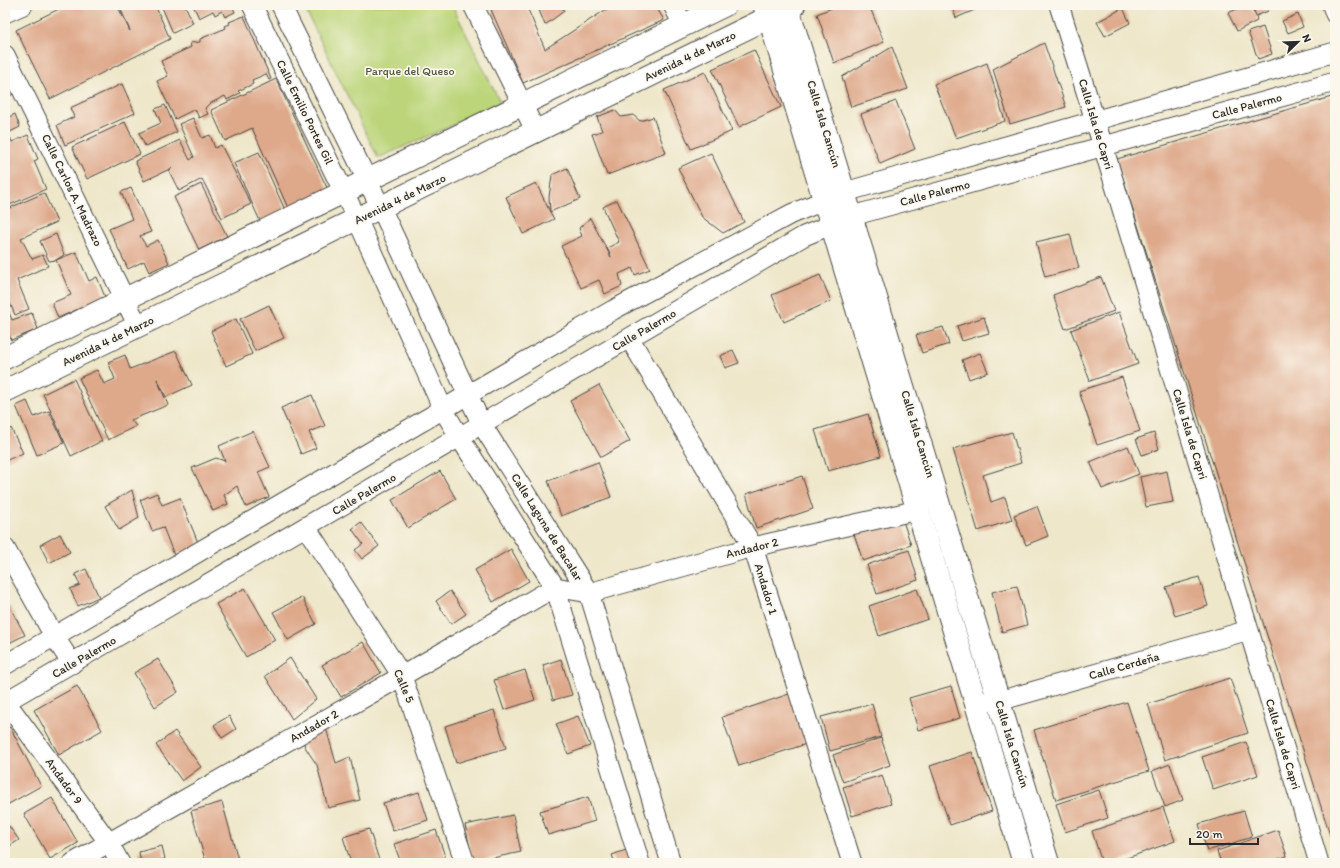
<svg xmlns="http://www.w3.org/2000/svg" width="1340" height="868" font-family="Itim,sans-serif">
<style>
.green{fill:#bcd57a;stroke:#748052}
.building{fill:#dea88a}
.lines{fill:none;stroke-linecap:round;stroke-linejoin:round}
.minor-casing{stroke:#484743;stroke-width:21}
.tertiary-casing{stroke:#484743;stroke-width:24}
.secondary-casing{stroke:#484743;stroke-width:24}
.minor{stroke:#fff;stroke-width:19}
.tertiary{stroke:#fff;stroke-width:22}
.secondary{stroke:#fff;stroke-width:22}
.labels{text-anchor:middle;stroke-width:3.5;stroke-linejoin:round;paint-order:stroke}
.street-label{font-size:12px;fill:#2b2b2b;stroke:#fbf7ec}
.park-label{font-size:12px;fill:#4f563f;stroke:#fbf7ec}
</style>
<rect width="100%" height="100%" fill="#fbf7ec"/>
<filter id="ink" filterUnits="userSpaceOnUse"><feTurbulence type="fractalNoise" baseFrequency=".025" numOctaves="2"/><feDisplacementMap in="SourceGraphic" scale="8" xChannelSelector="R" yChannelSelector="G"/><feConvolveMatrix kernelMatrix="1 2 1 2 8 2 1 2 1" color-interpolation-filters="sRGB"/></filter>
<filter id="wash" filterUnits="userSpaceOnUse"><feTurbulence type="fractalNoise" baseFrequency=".012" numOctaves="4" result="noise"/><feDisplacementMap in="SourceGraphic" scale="16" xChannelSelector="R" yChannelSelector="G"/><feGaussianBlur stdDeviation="0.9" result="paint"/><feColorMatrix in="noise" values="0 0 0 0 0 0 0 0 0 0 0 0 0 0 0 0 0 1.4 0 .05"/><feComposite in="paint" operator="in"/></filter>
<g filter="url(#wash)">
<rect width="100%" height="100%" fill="#eee7ca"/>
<!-- green -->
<path class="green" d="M303 5H452L501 104 378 158Z"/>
<g id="blocks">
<!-- building -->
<path class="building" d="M67 5H117L130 31 119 5H155L170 39 50 99 16 30Z
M161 5H185L193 23 173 33Z
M193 5H232L235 12 225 17 222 11 215 15 213 11 199 18Z
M489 5H526L545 49 613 5H655L664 20 523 83Z
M537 5H561L564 11 545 25Z
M839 5H869L884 42 834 63 817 14Z
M951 5H986L956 18Z
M1246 5H1250L1256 16 1257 21 1237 31 1228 13Z
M1252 5H1266L1268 11 1256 16Z
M1123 8 1130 23 1105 36 1097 22Z
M1298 14 1303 27 1288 33 1282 21Z
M244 16 271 79 269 80 266 74 252 80 253 84 238 91 240 93 227 100 225 96 209 104 205 108 208 114 199 118 195 109 175 119 157 81 168 76 161 61 191 47 190 43 200 42V39L226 28 225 26 230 24 229 22Z
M1263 27 1272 54 1258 59 1248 32Z
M1044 43 1066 107 1010 124 993 69Z
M892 47 908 89 851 107 842 77Z
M754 50 781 107 739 127 712 69Z
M987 63 1005 121 956 138 934 84Z
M705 72 732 131 691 149 664 90Z
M5 78 13 94 5 99Z
M276 79 329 192 289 210 252 128 225 141 211 110Z
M122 84 135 113 65 145 57 125 74 117 70 108Z
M1335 96V851L1117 159Z
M896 101 915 149 880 164 861 114Z
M165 105 177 132 145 146 139 133 161 123 155 109Z
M615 110 621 117 633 115 640 121 653 117 666 153 607 175 592 134 602 131 597 117Z
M15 114 20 127 8 133 12 142 28 135 38 159 34 161 46 189 5 207V119Z
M193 118 202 138 210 135 215 148 221 145 251 204 222 218 202 179 179 191 169 171 172 168 144 181 135 161 180 140 190 160 194 157 179 124Z
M125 122 140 154 87 179 72 147Z
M259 152 285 210 260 221 234 163Z
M711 153 744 222 723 233 702 217 678 168Z
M567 168 580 199 550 212 554 219 523 234 506 197 536 183 550 212 549 197 552 175Z
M201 184 227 236 199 250 174 197Z
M131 188 151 232 140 236 146 246 158 240 169 263 149 272 144 261 128 269 109 229 132 219 121 192Z
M44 193 57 222 21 238 32 259 43 255 48 266 17 280 29 309 15 315 5 291V245L8 244 5 237V210Z
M617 200 650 269 635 275 632 268 619 274 622 286 605 294 599 280 581 288 561 246 582 236 579 228 590 218 611 257 607 248 619 242 603 207Z
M56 234 64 255 56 260 76 252 89 281 97 277 105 297 58 318 52 303 71 295 56 260 49 261 40 241Z
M1070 234 1079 268 1045 277 1036 242Z
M820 275 831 301 784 322 772 295Z
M1101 277 1114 311 1065 329 1053 295Z
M5 302 12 320 32 313 38 329 11 340 5 325Z
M269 305 284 338 255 351 240 319Z
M1119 312 1138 364 1090 381 1071 330Z
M984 317 989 333 962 341 957 326Z
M236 319 252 354 226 366 211 331Z
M943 327 949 344 922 353 916 335Z
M733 350 739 363 725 368 720 356Z
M176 351 192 385 166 397 157 379 168 405 131 420 136 426 108 440 79 378 97 370 104 384 115 379 108 362 125 355 130 369Z
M980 353 988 372 969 379 962 360Z
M1122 377 1140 431 1097 445 1079 391Z
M74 379 102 441 71 456 43 394Z
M599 385 630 441 601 457 570 401Z
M312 395 325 426 309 432 316 448 301 454 281 408Z
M27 401 34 417 49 411 64 443 37 455 16 406Z
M868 414 881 456 828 471 815 430Z
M11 428 23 453 5 461V431Z
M253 431 270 467 258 472 269 497 246 507 237 486 224 495 228 504 213 511 192 468 216 458 225 461 219 446Z
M1012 432 1021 463 983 475 991 502 1005 497 1012 520 978 531 953 449Z
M1154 433 1159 449 1142 455 1136 439Z
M1128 446 1139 474 1102 489 1090 462Z
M598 462 611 497 561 516 548 481Z
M440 471 456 499 408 528 392 500Z
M1167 471 1173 502 1146 507 1140 477Z
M802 476 813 509 756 528 746 494Z
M132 490 139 518 119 530 105 506Z
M157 493 162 505 180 498 199 545 174 555 163 527 152 531 140 500Z
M1037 506 1048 536 1026 545 1014 515Z
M902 518 911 545 863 561 854 534Z
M361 522 379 546 362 559 355 550 363 544 352 529Z
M60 534 70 552 49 563 40 545Z
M511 549 529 581 493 602 475 570Z
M909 550 918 580 877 594 867 565Z
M86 569 99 597 78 606 70 589 80 585 75 574Z
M1199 577 1208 606 1175 616 1166 587Z
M1017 586 1027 625 1002 632 992 592Z
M245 588 275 640 246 657 216 604Z
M917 589 928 619 879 636 869 606Z
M450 591 466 614 451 624 436 601Z
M302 597 316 624 288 640 273 612Z
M9 605 25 635 5 645V607Z
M363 642 381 673 341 697 322 665Z
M290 658 316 699 292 719 265 676Z
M158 659 178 692 155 707 134 673Z
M561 659 572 695 553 700 543 665Z
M525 670 535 700 504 710 494 680Z
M1230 678 1248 733 1165 760 1148 704Z
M77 686 102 730 59 755 34 710Z
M951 686 960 718 918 730 909 698Z
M789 694 806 744 739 766 722 717Z
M1127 702 1149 771 1056 800 1034 730Z
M872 704 881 737 830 751 821 717Z
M494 710 506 748 456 763 445 726Z
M229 716 236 729 222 738 214 725Z
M578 716 590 746 568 754 556 724Z
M10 727 41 786 5 806V729Z
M326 728 336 763 350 757 360 800 328 808 317 765 305 747 303 740Z
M175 731 201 767 182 781 156 745Z
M881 738 890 765 843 782 833 755Z
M1246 742 1258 775 1213 790 1202 757Z
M972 752 992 811 950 825 930 766Z
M1170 764 1183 800 1165 807 1152 771Z
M882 775 891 804 852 816 843 787Z
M1099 790 1108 818 1065 832 1056 804Z
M419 792 428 820 393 831 383 803Z
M588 797 595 821 548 835 540 811Z
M52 798 78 843 50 859 24 814Z
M222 802 239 863H206L191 811Z
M1163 807 1175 841 1113 863H1102L1092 831Z
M1244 811 1252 837 1207 851 1199 824Z
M513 815 521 852 473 862 465 825Z
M9 826 19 840 5 849V828Z
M369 829 380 863H351L343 837Z
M436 830 447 862 401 863 394 844Z
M1278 830 1287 856 1267 863H1221L1217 851Z
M162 846 165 859 149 863H141L139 852Z
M626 850 631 863H615L612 855Z"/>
</g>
</g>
<g filter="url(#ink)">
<use href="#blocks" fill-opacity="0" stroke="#484743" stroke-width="1"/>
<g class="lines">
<!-- minor casing -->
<g class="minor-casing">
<path id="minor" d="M252 5 357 219 443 409 460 438 555 587 640 863
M281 5 381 208 482 425 589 593 671 863
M473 5 536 132
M673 5 683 25
M1059 5 1103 146 1319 863
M1332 5 1335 14
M5 13 23 5
M5 55 138 326
M630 339 753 547 852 863
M306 527 402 676 465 863
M5 548 54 636 72 664
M5 665 613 310 791 214 845 192 1335 52
M5 702 804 236 852 216 1335 82
M6 702 109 843 120 863
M984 702 999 701 1249 630
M73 863 402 676 555 587 589 593 753 547 918 510"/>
</g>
<!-- tertiary casing -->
<g class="tertiary-casing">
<path id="tertiary" d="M764 5 769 17 1024 863
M787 5 1048 863"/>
</g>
<!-- secondary casing -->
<g class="secondary-casing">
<path id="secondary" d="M5 358 725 5
M5 391 794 5"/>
</g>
<!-- minor -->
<use href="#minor" class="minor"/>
<!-- tertiary -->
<use href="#tertiary" class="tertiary"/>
<!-- secondary -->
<use href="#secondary" class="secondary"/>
</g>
</g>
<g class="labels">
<!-- street labels -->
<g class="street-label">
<text transform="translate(690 56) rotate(-26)" y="4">Avenida 4 de Marzo</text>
<text transform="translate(1247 106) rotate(-15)" y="4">Calle Palermo</text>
<text transform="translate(305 112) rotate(64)" y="4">Calle Emilio Portes Gil</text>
<text transform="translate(824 124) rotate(73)" y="4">Calle Isla Cancún</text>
<text transform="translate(1096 124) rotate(73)" y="4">Calle Isla de Capri</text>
<text transform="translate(72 190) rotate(64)" y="4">Calle Carlos A. Madrazo</text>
<text transform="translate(935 193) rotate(-15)" y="4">Calle Palermo</text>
<text transform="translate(400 199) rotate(-26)" y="4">Avenida 4 de Marzo</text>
<text transform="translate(644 330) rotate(-30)" y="4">Calle Palermo</text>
<text transform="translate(108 341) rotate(-26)" y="4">Avenida 4 de Marzo</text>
<text transform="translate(918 434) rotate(73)" y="4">Calle Isla Cancún</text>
<text transform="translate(1190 434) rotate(73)" y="4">Calle Isla de Capri</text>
<text transform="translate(364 494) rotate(-30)" y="4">Calle Palermo</text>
<text transform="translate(547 527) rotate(58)" y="4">Calle Laguna de Bacalar</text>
<text transform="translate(752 548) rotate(-14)" y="4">Andador 2</text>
<text transform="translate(766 589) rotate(73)" y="4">Andador 1</text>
<text transform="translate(84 657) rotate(-30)" y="4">Calle Palermo</text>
<text transform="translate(1124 666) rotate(-16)" y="4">Calle Cerdeña</text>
<text transform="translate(404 686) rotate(67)" y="4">Calle 5</text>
<text transform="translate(314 726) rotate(-30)" y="4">Andador 2</text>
<text transform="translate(1012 744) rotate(73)" y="4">Calle Isla Cancún</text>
<text transform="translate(1283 744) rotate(73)" y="4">Calle Isla de Capri</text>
<text transform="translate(64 781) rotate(54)" y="4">Andador 9</text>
</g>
<!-- park labels -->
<g class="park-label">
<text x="410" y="75">Parque del Queso</text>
</g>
</g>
<!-- margin -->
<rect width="1340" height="868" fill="none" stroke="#fbf7ec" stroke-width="20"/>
<!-- north arrow -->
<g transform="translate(1298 42) rotate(67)" stroke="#fbf7ec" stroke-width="3" paint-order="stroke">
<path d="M0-3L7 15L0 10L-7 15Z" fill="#2b2b2b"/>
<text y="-6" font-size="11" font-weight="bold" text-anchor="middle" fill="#2b2b2b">N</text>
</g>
<!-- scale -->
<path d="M1190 838v6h68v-6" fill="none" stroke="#2b2b2b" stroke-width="2"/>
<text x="1196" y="838" font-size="12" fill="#2b2b2b" stroke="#fbf7ec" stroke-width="3" paint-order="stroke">20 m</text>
</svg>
